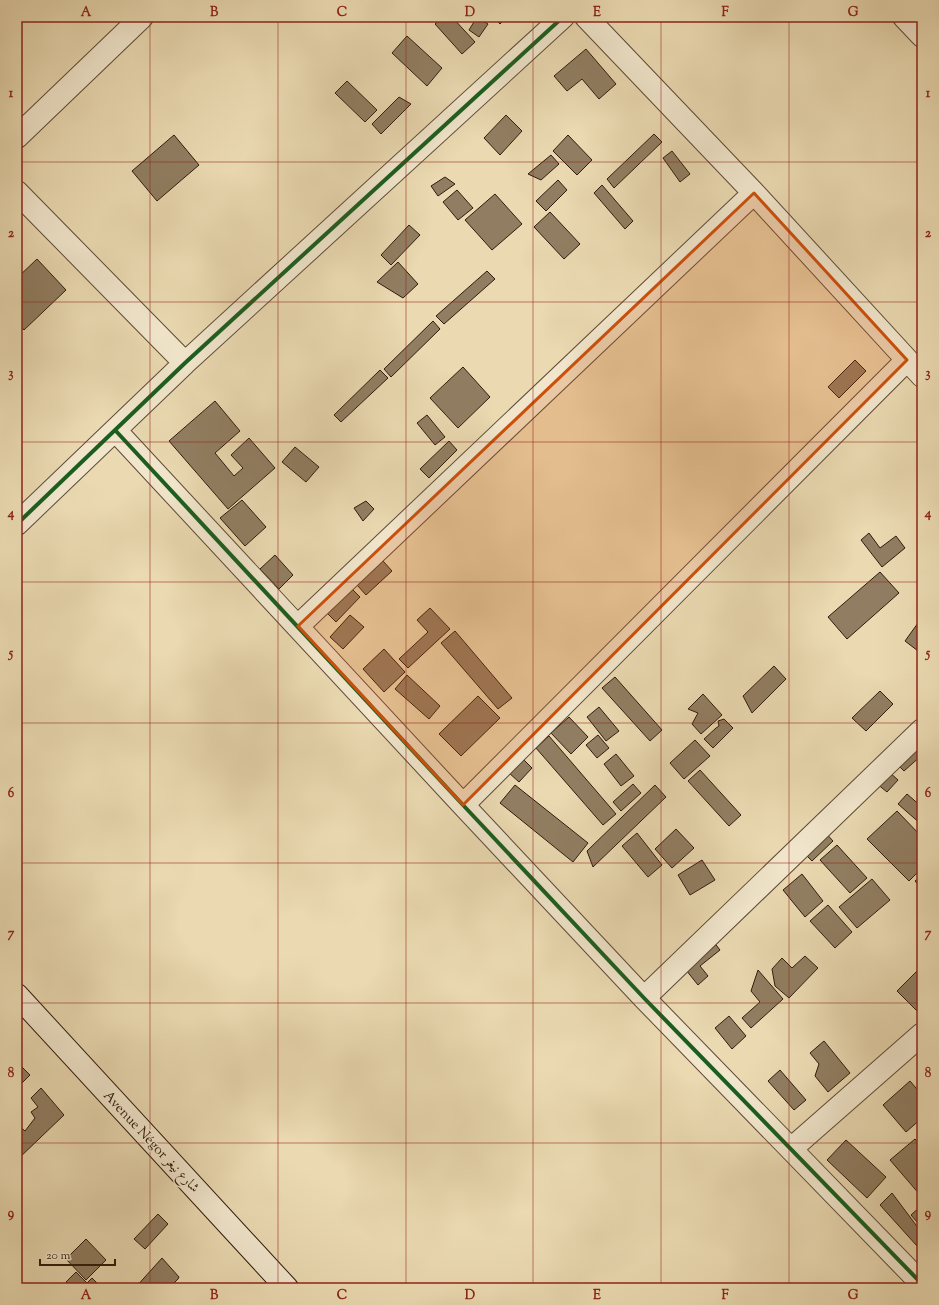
<svg xmlns="http://www.w3.org/2000/svg" width="939" height="1305" font-family="'Sorts Mill Goudy',Amiri,serif">
<style>
.building{fill:#917e62;stroke:#301c0c}
.lines{fill:none;stroke-linecap:round;stroke-linejoin:round}
.minor-casing{stroke:#5e4b35;stroke-width:24}
.secondary-casing{stroke:#301c0c;stroke-width:24}
.minor{stroke:#f1e6cc;stroke-width:22}
.secondary{stroke:#f1e6cc;stroke-width:22}
.cycleway-casing{stroke:#f1e6cc;stroke-width:6}
.cycleway{stroke:#1b5e20;stroke-width:4}
.marked{fill:#cc500c;fill-opacity:0.2;stroke:#cc500c;stroke-width:3;stroke-linejoin:round}
.grid{fill:none;stroke:#8f2418;stroke-width:1;stroke-opacity:0.55}
.labels{text-anchor:middle;stroke-width:3;stroke-linejoin:round;paint-order:stroke}
.street-label{font-size:14px;fill:#301c0c;stroke:#f1e6cc}
.neatline{fill:none;stroke:#8f2418;stroke-width:1.5}
.grid-label{font-size:13px;text-anchor:middle;font-weight:bold;fill:#8f2418}
</style>
<rect width="100%" height="100%" fill="#ead9b1"/>
<filter id="stains"><feTurbulence type="fractalNoise" baseFrequency=".005" numOctaves="4"/><feColorMatrix values="0 0 0 0 .2 0 0 0 0 .09 0 0 0 0 .02 0 0 0 .5 -.17"/></filter>
<radialGradient id="worn" r=".72"><stop offset=".6" stop-color="#630" stop-opacity="0"/><stop offset="1" stop-color="#630" stop-opacity=".3"/></radialGradient>
<!-- building -->
<path class="building" d="M443 17H452L475 42 462 54 435 24Z
M477 17 488 24 479 37 469 30Z
M493 17H507L500 24Z
M407 36 442 68 427 86 392 53Z
M586 49 616 84 599 99 582 79 567 91 554 76Z
M347 81 377 110 365 122 335 93Z
M399 97 411 104 381 134 372 124Z
M506 115 522 131 500 155 484 138Z
M654 134 662 142 614 188 607 179Z
M174 135 199 165 157 201 132 171Z
M568 135 592 160 577 175 553 151Z
M672 151 690 174 680 182 663 158Z
M551 155 559 164 541 180 528 174Z
M445 177 455 184 438 196 431 186Z
M558 180 567 190 546 211 536 201Z
M602 185 633 221 625 229 594 193Z
M457 190 473 208 458 220 443 202Z
M495 194 522 224 492 250 465 220Z
M550 212 580 244 564 259 534 227Z
M409 225 420 235 391 265 381 255Z
M37 259 66 290 24 330 17 322V278Z
M398 262 418 284 403 298 377 282Z
M487 271 495 279 444 324 436 316Z
M433 321 440 329 391 377 384 369Z
M855 360 866 371 839 398 828 387Z
M463 367 490 397 458 428 430 398Z
M380 370 388 378 341 422 334 415Z
M215 401 240 431 215 453 234 476 243 468 231 455 249 438 275 468 228 509 169 441Z
M427 415 445 437 435 445 417 423Z
M449 441 457 450 429 478 420 469Z
M295 447 319 467 306 482 282 462Z
M242 500 266 527 245 546 220 518Z
M366 501 374 509 363 521 354 508Z
M869 533 880 548 896 536 905 548 882 567 861 540Z
M275 555 293 575 279 589 260 569Z
M383 561 392 571 366 595 357 585Z
M880 572 899 593 847 639 828 617Z
M351 588 360 597 336 622 327 613Z
M430 608 450 629 408 668 399 659 428 632 417 620Z
M350 615 364 627 343 649 330 637Z
M918 623 922 626V654L905 641Z
M455 631 512 698 498 709 441 643Z
M384 649 405 672 384 692 363 669Z
M774 666 786 679 752 713 743 696Z
M407 675 440 706 429 719 395 689Z
M615 677 662 730 650 741 602 688Z
M880 691 893 704 866 731 852 718Z
M703 694 722 715 701 734 692 724 698 713 688 709Z
M478 696 500 718 461 756 439 734Z
M599 707 619 731 606 741 587 717Z
M569 717 588 737 571 754 551 733Z
M724 719 733 728 713 748 704 739 716 728 719 726 718 721Z
M598 735 609 748 597 758 586 745Z
M549 736 616 814 603 825 536 748Z
M922 736V755L904 771 895 762Z
M695 740 710 756 684 779 670 763Z
M616 754 634 776 621 786 604 764Z
M521 757 532 768 519 782 508 772Z
M700 770 741 815 729 826 688 781Z
M887 770 898 780 887 792 876 783Z
M633 784 641 793 621 811 613 802Z
M515 785 588 843 573 862 500 803Z
M655 785 666 797 593 867 587 851Z
M907 794 922 807V825L898 804Z
M897 811 922 837V868L909 881 867 839Z
M676 829 694 848 672 868 655 849Z
M823 830 833 841 812 861 801 850Z
M637 833 662 865 648 877 622 846Z
M837 845 867 878 850 893 820 860Z
M702 860 715 880 690 895 678 875Z
M802 874 823 901 805 917 783 890Z
M922 876V889L915 881Z
M872 879 890 900 857 928 839 907Z
M828 905 852 932 835 948 810 921Z
M713 941 720 950 700 966 708 976 698 985 682 965Z
M805 956 818 968 789 998 775 986 772 969 782 958 792 968Z
M922 966V1011L919 1013 897 991Z
M758 970 783 999 751 1028 742 1018 760 1002 751 991Z
M729 1016 746 1036 732 1049 715 1028Z
M824 1041 850 1073 828 1092 815 1076 819 1064 810 1053Z
M17 1062 30 1075 17 1088Z
M780 1070 806 1100 794 1110 768 1081Z
M910 1081 922 1095V1118L906 1132 883 1105Z
M41 1088 64 1115 17 1160V1127L18 1125 25 1131 35 1118 31 1112 38 1107 31 1098Z
M915 1139 922 1147 921 1196 890 1160Z
M846 1140 886 1177 867 1198 827 1160Z
M892 1193 922 1233V1241L917 1246 880 1205Z
M922 1205V1228L911 1215Z
M158 1214 168 1224 145 1249 134 1239Z
M86 1239 106 1260 86 1280 66 1259Z
M162 1258 179 1277 178 1279 169 1288H135Z
M76 1272 87 1283 92 1278 102 1288H72L66 1282Z"/>
<g class="lines">
<!-- minor casing -->
<g class="minor-casing">
<path id="minor" d="M586 17 754 193 922 376
M904 17 922 36
M17 137 142 17
M17 192 185 363
M115 430 463 805 644 998 922 1284
M17 524 185 363 563 17
M298 626 754 193
M463 805 907 360
M644 998 922 730
M791 1149 922 1034"/>
</g>
<!-- secondary casing -->
<g class="secondary-casing">
<path id="secondary" d="M17 995 287 1288"/>
</g>
<!-- minor -->
<use href="#minor" class="minor"/>
<!-- secondary -->
<use href="#secondary" class="secondary"/>
<!-- cycleway casing -->
<g class="cycleway-casing">
<path id="cycleway" d="M115 430 463 805 644 998 922 1284
M17 524 185 363 563 17"/>
</g>
<!-- cycleway -->
<use href="#cycleway" class="cycleway"/>
</g>
<!-- marked area -->
<path class="marked" d="M754 193 907 360 463 805 298 626Z"/>
<!-- grid -->
<path class="grid" d="M150 17V1288M278 17V1288M406 17V1288M533 17V1288M661 17V1288M789 17V1288M17 162H922M17 302H922M17 442H922M17 582H922M17 723H922M17 863H922M17 1003H922M17 1143H922"/>
<g class="labels">
<!-- street labels -->
<g class="street-label">
<text transform="translate(152 1141) rotate(47)" y="5">Avenue Négor شارع نيغر</text>
</g>
</g>
<!-- margin -->
<rect width="939" height="1305" fill="none" stroke="#ead9b1" stroke-width="44"/>
<!-- scale -->
<path d="M40 1259v6h75v-6" fill="none" stroke="#301c0c" stroke-width="2"/>
<text x="46" y="1259" font-size="12" fill="#301c0c" stroke="#f1e6cc" stroke-width="3" paint-order="stroke">20 m</text>
<rect x="22" y="22" width="895" height="1261" class="neatline"/>
<g class="grid-label">
<text x="86" y="16">A</text>
<text x="214" y="16">B</text>
<text x="342" y="16">C</text>
<text x="470" y="16">D</text>
<text x="597" y="16">E</text>
<text x="725" y="16">F</text>
<text x="853" y="16">G</text>
<text x="11" y="97">1</text>
<text x="928" y="97">1</text>
<text x="11" y="237">2</text>
<text x="928" y="237">2</text>
<text x="11" y="377">3</text>
<text x="928" y="377">3</text>
<text x="11" y="517">4</text>
<text x="928" y="517">4</text>
<text x="11" y="657">5</text>
<text x="928" y="657">5</text>
<text x="11" y="797">6</text>
<text x="928" y="797">6</text>
<text x="11" y="937">7</text>
<text x="928" y="937">7</text>
<text x="11" y="1077">8</text>
<text x="928" y="1077">8</text>
<text x="11" y="1217">9</text>
<text x="928" y="1217">9</text>
<text x="86" y="1299">A</text>
<text x="214" y="1299">B</text>
<text x="342" y="1299">C</text>
<text x="470" y="1299">D</text>
<text x="597" y="1299">E</text>
<text x="725" y="1299">F</text>
<text x="853" y="1299">G</text>
</g>
<rect width="100%" height="100%" filter="url(#stains)"/>
<rect width="100%" height="100%" fill="url(#worn)"/>
</svg>
